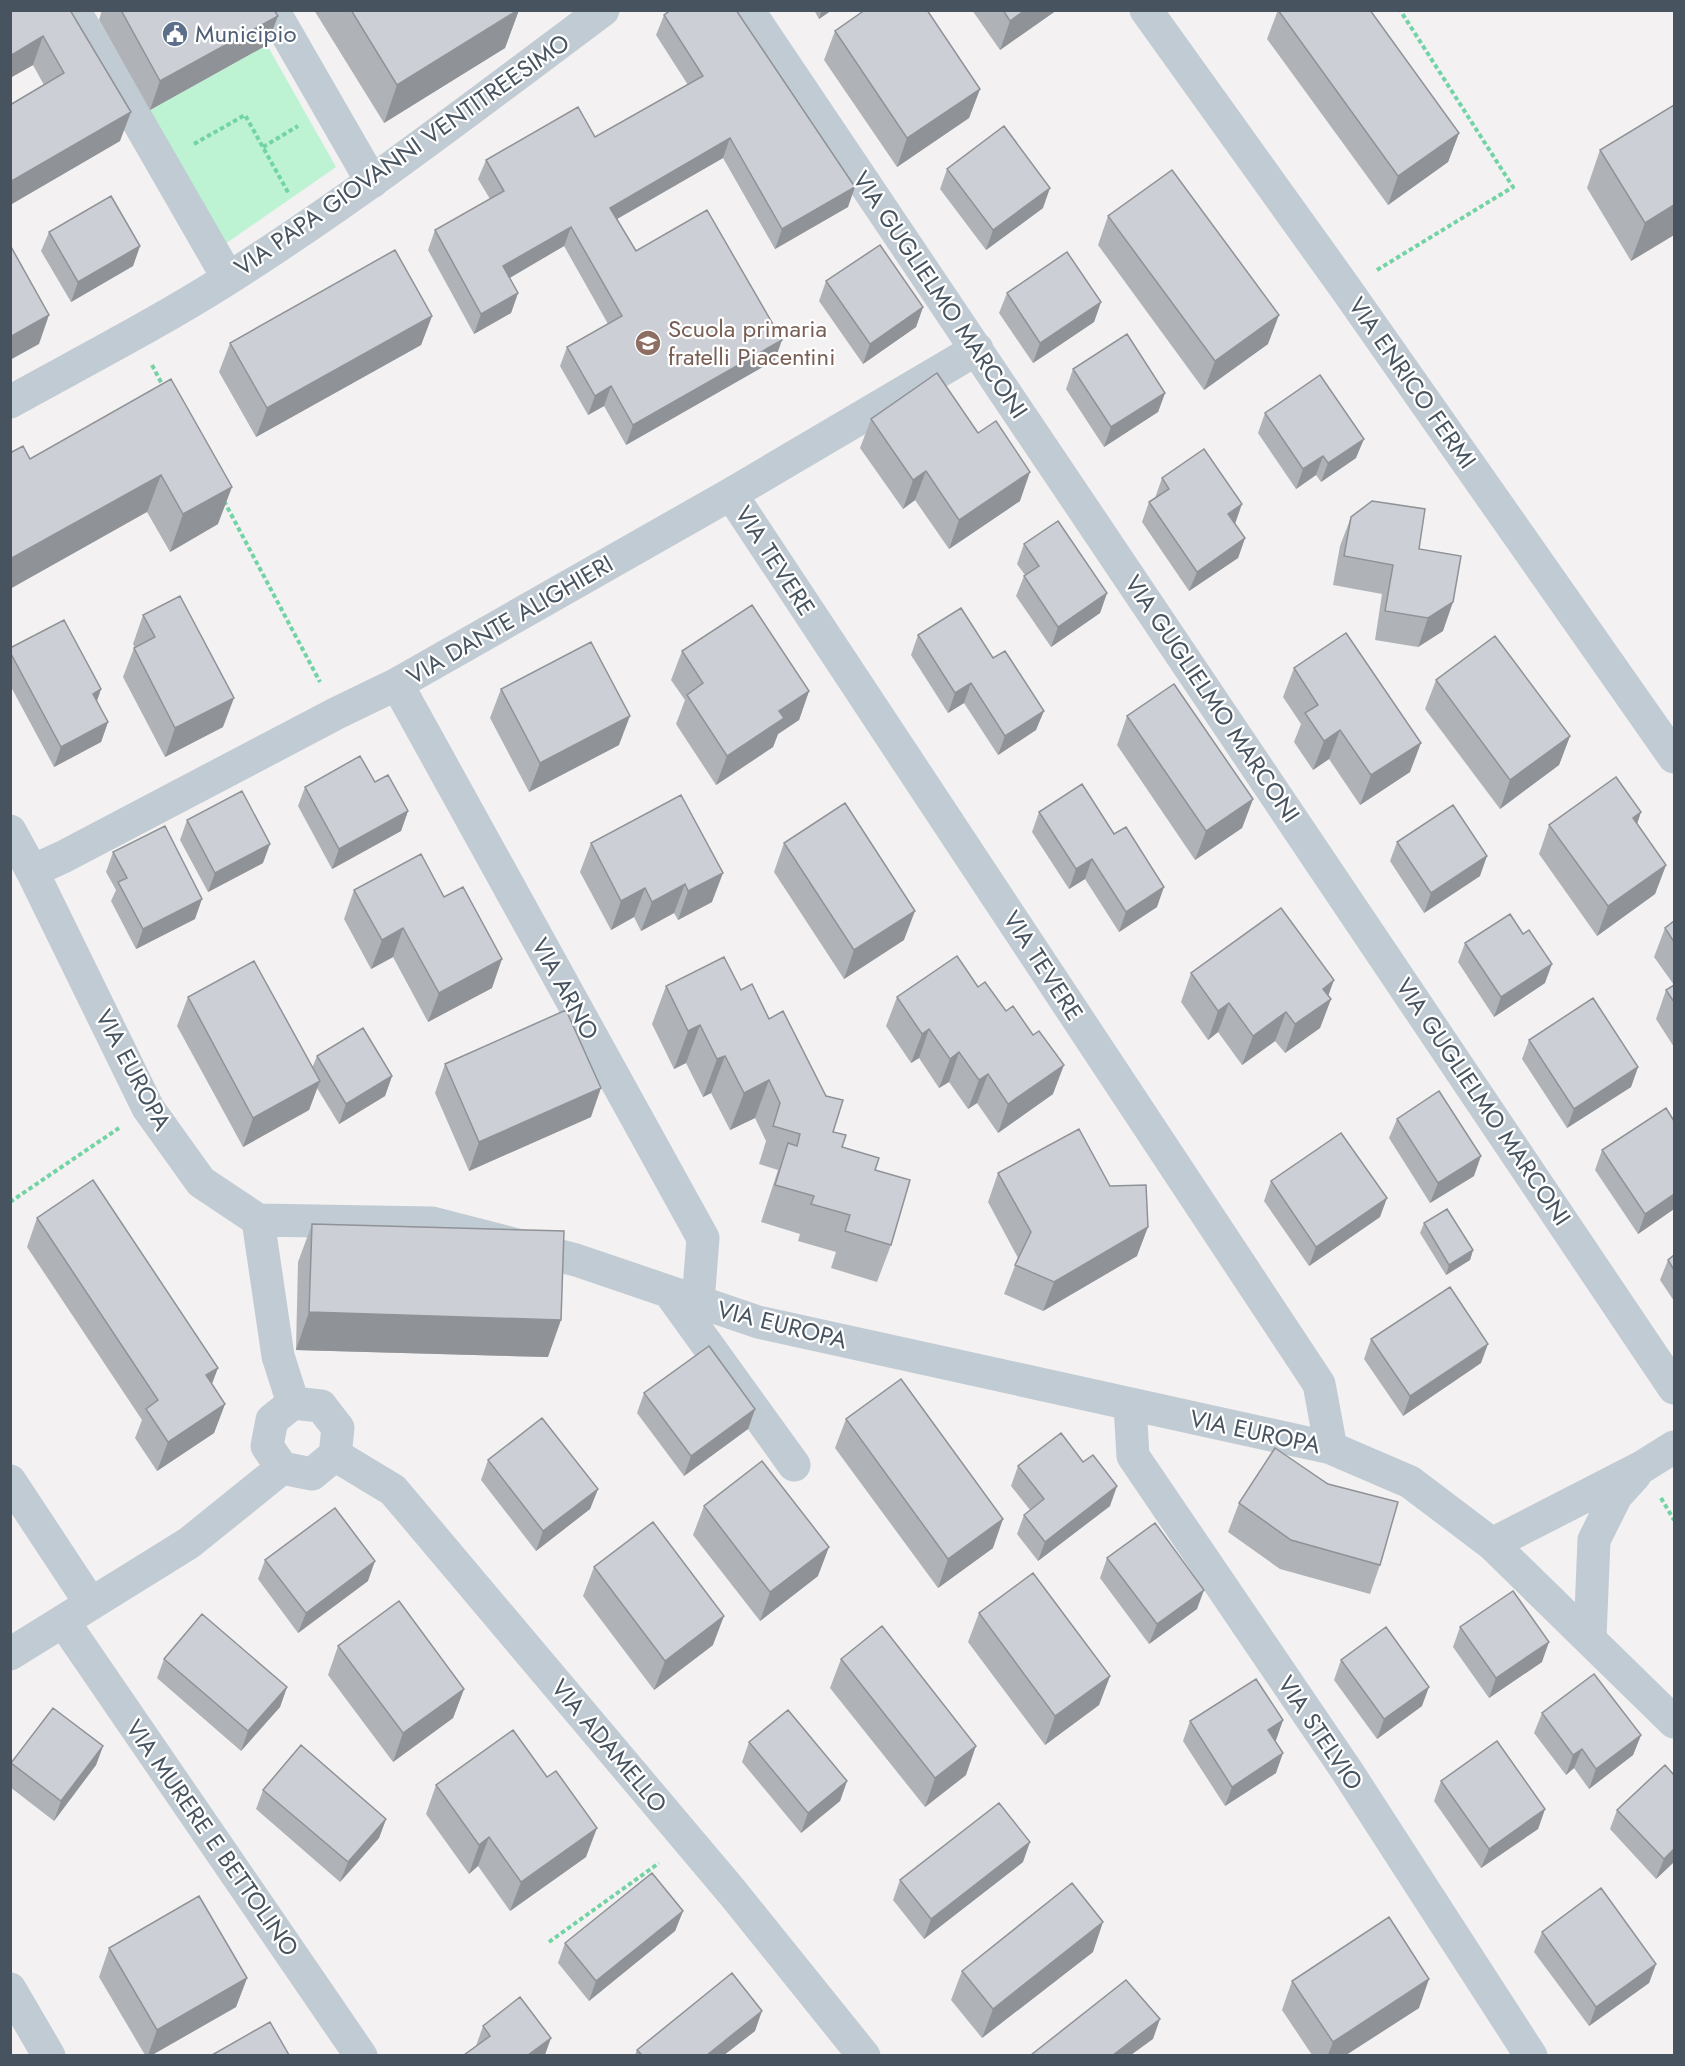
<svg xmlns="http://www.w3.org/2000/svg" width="1685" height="2066" font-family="Jost,sans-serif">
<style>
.green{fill:#bdf3d3}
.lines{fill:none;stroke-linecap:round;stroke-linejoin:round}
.path{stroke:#72d3a5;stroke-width:4;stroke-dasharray:4.5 3;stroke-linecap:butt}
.minor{stroke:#c1cbd3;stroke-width:33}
.tertiary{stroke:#c1cbd3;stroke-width:33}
.wall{fill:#afb3b8}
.shaded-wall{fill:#8f9296}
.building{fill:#ccd0d6;stroke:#8f9296;stroke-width:1.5}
.labels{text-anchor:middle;stroke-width:4.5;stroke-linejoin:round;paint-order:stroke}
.service-label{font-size:24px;fill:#4e5e75;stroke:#fff;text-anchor:start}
.street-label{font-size:24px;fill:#475460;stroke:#fff}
.education-label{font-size:24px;fill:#785e54;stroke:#fff;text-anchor:start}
</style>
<rect width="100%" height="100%" fill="#f3f1f1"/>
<!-- green -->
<path class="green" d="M267 45 336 167 225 244 150 110Z"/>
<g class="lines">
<!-- path -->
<path class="path" d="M194 144 245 115 289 194
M263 147 298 126
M1377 270 1513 187 1400 10
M152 365 164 388
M224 501 320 682
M10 1202 119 1128
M1661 1498 1674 1520
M549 1942 659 1863"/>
<!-- minor -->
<path class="minor" d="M74 10 228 278
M273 10 372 182
M748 10 1674 1388
M1146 10 1346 289 1674 757
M731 494 1319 1384 1331 1448
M397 684 703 1238 698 1302
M10 831 32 871 148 1108 201 1182 258 1220 432 1223 576 1260 758 1322 1331 1448 1410 1482 1492 1544 1674 1722
M32 871 63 857 337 713 397 684 731 494 977 349
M258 1220 278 1356 293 1403
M670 1293 794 1465
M293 1403 321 1406 338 1428 335 1455 312 1474 282 1468 267 1446 272 1420Z
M1130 1405 1133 1456 1347 1771 1531 2056
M335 1455 393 1490 732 1892 864 2056
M10 1481 91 1604
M1492 1544 1642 1467 1674 1447
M63 1621 361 2056
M1590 1637 1594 1540 1616 1496 1635 1475
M10 1654 189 1543 282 1468
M10 1989 49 2056"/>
<!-- tertiary -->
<path class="tertiary" d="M10 402C84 361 158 323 229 278 358 196 480 102 603 10"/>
</g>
<!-- wall -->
<path class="wall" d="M10 10H70L120 141 10 205V105L44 85 33 65 10 78Z
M102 10H274L267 45 150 110 99 20Z
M314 10H519L505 48 384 123Z
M814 10H832L819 19Z
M972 10H1057L1000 50Z
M1278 10 1459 133 1448 162 1388 205 1267 39Z
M664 15 848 207 775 249 723 158 617 219 636 251 775 360 626 445 604 406 588 415 560 366 567 347 608 324 564 246 509 278 518 293 511 313 474 334 428 250 435 230 490 199 478 179 486 160 595 137 688 85 656 35Z
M835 31 980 89 969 118 897 167 824 60Z
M1674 105V235L1631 261 1587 188 1600 150Z
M947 169 1043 208 986 250 940 189Z
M1108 216 1268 344 1204 390 1098 245Z
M49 232 140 246 133 266 71 302 41 251Z
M826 281 923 307 916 327 863 364 819 301Z
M1007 293 1101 302 1094 322 1033 363 999 313Z
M432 316 421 345 256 437 219 372 230 343Z
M1073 369 1165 393 1158 412 1104 447 1066 389Z
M171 379 218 524 170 552 147 512 30 459Z
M1265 413 1356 458 1321 482 1316 475 1296 489 1258 433Z
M871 419 1020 501 949 549 915 500 903 509 860 448Z
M1162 478 1235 523 1245 538 1238 558 1189 591 1142 522 1149 502 1155 498Z
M1351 517 1419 549 1443 631 1418 647 1375 640 1382 594 1333 585 1340 546Z
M1024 544 1107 593 1100 613 1051 647 1016 596 1024 576 1025 575 1017 564Z
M143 615 223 727 165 757 123 677 134 648H135L133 644Z
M918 635 993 658 1036 730 998 755 964 703 948 713 911 655Z
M10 648 101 689 97 701 108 722 101 742 54 767 10 685Z
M682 651 809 691 799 720 778 734 773 747 716 785 676 724 685 700 671 680Z
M1294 668 1410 772 1360 805 1329 759 1313 770 1294 742 1301 724 1283 697Z
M1436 680 1570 736 1559 765 1500 809 1425 709Z
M501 689 619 745 529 792 490 718Z
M1127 716 1253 799 1242 828 1195 860 1117 745Z
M375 782 408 811 401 831 332 869 298 806 305 787Z
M681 795 712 902 678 920 674 913 641 931 634 917 611 930 580 872 591 843Z
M1039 812 1157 907 1119 932 1085 879 1069 889 1032 832Z
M1641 812 1637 824 1666 865 1655 894 1597 936 1539 854 1549 825Z
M187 820 263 863 208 892 180 840Z
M1397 842 1480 876 1424 913 1390 861Z
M784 843 904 940 844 979 774 872Z
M113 852 195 919 136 949 111 901 116 890 106 872Z
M354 890 492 988 428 1022 393 957 371 969 344 919Z
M1674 921V1047L1656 1019 1666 990 1674 985 1654 957 1665 928Z
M1523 934 1545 983 1494 1017 1458 962 1465 943Z
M1191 973 1328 996 1331 999 1320 1028 1285 1053 1275 1041 1242 1065 1218 1032 1208 1040 1181 1002Z
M666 986 741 990 769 1019 842 1147 875 1170 891 1245 877 1282 831 1268 836 1252 798 1241 800 1234 761 1222 778 1170 759 1164 766 1141 755 1118 730 1130 711 1093 703 1097 686 1063 674 1069 652 1024Z
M188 997 312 1068 317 1056 392 1076 385 1096 339 1124 317 1088 309 1110 243 1147 177 1026Z
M897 997 1053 1094 998 1133 977 1103 968 1109 949 1082 939 1088 919 1058 911 1063 886 1026Z
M1529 1040 1638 1067 1631 1087 1567 1128 1522 1059Z
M445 1064 591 1117 469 1171 435 1093Z
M1397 1119 1474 1176 1430 1203 1389 1138Z
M1602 1150 1674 1209 1638 1234 1595 1170Z
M998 1173 1137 1256 1043 1311 1004 1294 1018 1258 988 1202Z
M1271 1181 1380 1217 1309 1266 1264 1201Z
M37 1218 225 1404 214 1433 157 1471 135 1438 142 1420 27 1247Z
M1424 1223 1473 1250 1470 1260 1446 1275 1420 1233Z
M312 1224 548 1357 296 1350 298 1262Z
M1674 1255V1301L1660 1280 1668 1260Z
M1371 1339 1481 1363 1403 1416 1364 1359Z
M644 1393 755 1409 748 1429 684 1476 637 1413Z
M846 1419 993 1548 938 1588 835 1448Z
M488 1460 598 1489 590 1509 536 1551 481 1480Z
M1083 1462 1110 1506 1038 1561 1017 1534 1024 1515 1030 1510 1011 1486 1018 1466Z
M1239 1503 1380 1565 1370 1594 1280 1569 1228 1532Z
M704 1506 818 1576 760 1621 693 1535Z
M1107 1558 1197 1609 1149 1644 1100 1578Z
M265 1560 368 1581 298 1633 258 1579Z
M594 1567 713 1645 654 1690 583 1596Z
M979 1613 1110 1676 1099 1705 1045 1745 968 1642Z
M1460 1627 1542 1662 1489 1698 1453 1647Z
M338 1646 464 1689 453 1718 393 1762 328 1675Z
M164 1659 287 1687 280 1707 241 1751 157 1678Z
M841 1659 966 1775 925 1807 830 1688Z
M1341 1660 1422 1706 1377 1739 1334 1680Z
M1542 1713 1641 1735 1633 1755 1589 1789 1574 1768 1566 1775 1534 1733Z
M1283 1720 1276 1740 1275 1741 1276 1773 1225 1806 1183 1741 1190 1721Z
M749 1742 847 1781 840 1801 801 1833 742 1762Z
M103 1746 96 1765 54 1821 10 1787 11 1763Z
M1441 1781 1545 1809 1538 1829 1481 1868 1434 1801Z
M436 1785 586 1857 510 1911 478 1866 469 1874 426 1814Z
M263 1790 386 1819 379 1838 340 1882 256 1809Z
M1617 1810 1674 1862 1656 1879 1610 1829Z
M1023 1862 924 1939 893 1900 900 1880Z
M683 1911 675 1931 589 2001 558 1963 565 1943Z
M1542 1932 1656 1964 1649 1983 1589 2026 1534 1952Z
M109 1948 247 1978 236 2007 152 2055H145L99 1977Z
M1093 1952 982 2038 951 2000 962 1971Z
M1292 1981 1419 2008 1346 2055H1312L1282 2010Z
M483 2026 551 2038 476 2046Z
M755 2031 724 2055H635L637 2050Z"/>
<!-- shaded-wall -->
<path class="shaded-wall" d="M519 10 505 48 384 123 397 85Z
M822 10H832L819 19Z
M1025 10H1057L1000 50 1010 21Z
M278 16 267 45 150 110 160 81Z
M43 36 33 65 10 78V56Z
M980 89 969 118 897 167 907 138Z
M131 112 120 141 10 205V182Z
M1459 133 1448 162 1388 205 1398 176Z
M730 138 723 158 603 227 610 208Z
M855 187 848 207 775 249 782 229Z
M1050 188 1043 208 986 250 993 230Z
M1674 205V235L1631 261 1645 223Z
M571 227 564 246 496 286 503 266Z
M140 246 133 266 71 302 78 282Z
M518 293 511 313 474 334 481 314Z
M1101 302 1094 322 1033 363 1040 343Z
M923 307 916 327 863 364 870 344Z
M49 315 39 344 10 360V337Z
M1279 315 1268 344 1204 390 1215 361Z
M432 316 421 345 256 437 267 408Z
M782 340 775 360 626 445 633 425Z
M611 386 604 406 588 415 595 396Z
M1165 393 1158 412 1104 447 1111 427Z
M1364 439 1356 458 1321 482 1328 463Z
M1323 456 1316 475 1296 489 1303 469Z
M926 471 915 500 903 509 913 480Z
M1030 472 1020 501 949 549 959 520Z
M161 475 147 512 10 589V559Z
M232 487 218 524 170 552 183 514Z
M1242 504 1235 524 1228 514Z
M1245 538 1238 558 1189 591 1197 572Z
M1107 593 1100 613 1051 647 1058 627Z
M1453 602 1443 631 1418 647 1428 618Z
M971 683 964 703 948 713 955 693Z
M101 689 94 709 93 694Z
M809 691 799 720 778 734 773 747 716 785 727 756 779 711Z
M234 698 223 727 165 757 175 728Z
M1044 711 1036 730 998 755 1005 736Z
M630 716 619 745 529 792 540 763Z
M108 722 101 742 54 767 61 747Z
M1340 730 1329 759 1313 770 1324 741Z
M1570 736 1559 765 1500 809 1510 780Z
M1421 743 1410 772 1360 805 1371 775Z
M1253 799 1242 828 1195 860 1206 831Z
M408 811 401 831 332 869 339 849Z
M1641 812 1631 841 1633 818Z
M270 844 263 863 208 892 215 873Z
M1487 856 1480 876 1424 913 1431 893Z
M1092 859 1085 879 1069 889 1076 869Z
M1666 865 1655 894 1597 936 1608 906Z
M723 873 712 902 678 920 688 891Z
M685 884 674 913 641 931 652 902Z
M1164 887 1157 907 1119 932 1126 912Z
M645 888 634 917 611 930 621 901Z
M202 899 195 919 136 949 143 929Z
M915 911 904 940 844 979 854 950Z
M403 928 393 957 371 969 382 940Z
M502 959 492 988 428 1022 439 993Z
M1552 964 1545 983 1494 1017 1501 997Z
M1334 980 1326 1002 1331 999 1320 1028 1285 1053 1295 1024 1323 989Z
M1229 1003 1218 1032 1208 1040 1218 1011Z
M1286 1012 1275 1041 1242 1065 1253 1036Z
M700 1025 686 1063 674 1069 688 1031Z
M929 1029 919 1058 911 1063 922 1034Z
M959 1052 949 1082 939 1088 950 1059Z
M725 1056 711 1093 703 1097 717 1059Z
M1064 1065 1053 1094 998 1133 1008 1104Z
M1638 1067 1631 1087 1567 1128 1574 1109Z
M988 1074 977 1103 968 1109 979 1080Z
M392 1076 385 1096 339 1124 346 1104Z
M769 1080 755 1118 730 1130 744 1093Z
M320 1081 309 1110 243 1147 253 1118Z
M601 1088 591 1117 469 1171 479 1142Z
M1481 1156 1474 1176 1430 1203 1438 1183Z
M1674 1194V1209L1638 1234 1645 1214Z
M1387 1198 1380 1217 1309 1266 1316 1247Z
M1148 1227 1137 1256 1043 1311 1054 1282Z
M1473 1250 1470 1260 1446 1275 1449 1265Z
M309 1312 561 1320 548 1357 296 1350Z
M1488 1344 1481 1363 1403 1416 1410 1396Z
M218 1368 207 1397 206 1375Z
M225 1404 214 1433 157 1471 168 1442Z
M755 1409 748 1429 684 1476 691 1456Z
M1117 1486 1110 1506 1038 1561 1045 1542Z
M598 1489 590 1509 536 1551 543 1531Z
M1003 1519 993 1548 938 1588 948 1559Z
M829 1547 818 1576 760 1621 770 1592Z
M375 1561 368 1581 298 1633 306 1613Z
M1204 1590 1197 1609 1149 1644 1157 1624Z
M724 1616 713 1645 654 1690 665 1661Z
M1549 1642 1542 1662 1489 1698 1496 1678Z
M1110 1676 1099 1705 1045 1745 1055 1716Z
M287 1687 280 1707 241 1751 248 1731Z
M1429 1687 1422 1706 1377 1739 1384 1719Z
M464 1689 453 1718 393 1762 403 1733Z
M1283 1720 1276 1740 1261 1750 1268 1730Z
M1641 1735 1633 1755 1589 1789 1596 1769Z
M103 1746 96 1765 54 1821 61 1801Z
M976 1746 966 1775 925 1807 935 1778Z
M1582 1749 1574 1768 1566 1775 1573 1755Z
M1283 1753 1276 1773 1225 1806 1232 1787Z
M847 1781 840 1801 801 1833 808 1813Z
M1545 1809 1538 1829 1481 1868 1489 1849Z
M386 1819 379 1838 340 1882 348 1862Z
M597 1828 586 1857 510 1911 521 1882Z
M489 1837 478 1866 469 1874 479 1845Z
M1030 1842 1023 1862 924 1939 931 1919Z
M1674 1849V1862L1656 1879 1664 1859Z
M683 1911 675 1931 589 2001 596 1981Z
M1103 1922 1093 1952 982 2038 993 2009Z
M1656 1964 1649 1983 1589 2026 1596 2007Z
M247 1978 236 2007 152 2055H148L157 2030Z
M1429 1979 1419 2008 1346 2055H1328L1333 2042Z
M762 2011 755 2031 724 2055H707Z
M1160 2019 1153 2039 1131 2055H1113Z
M551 2038 545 2055H528Z"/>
<!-- building -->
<path class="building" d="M10 10H70L131 112 10 182V105L64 73 43 36 10 56Z
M121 10H274L278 16 160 81Z
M351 10H518L397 85Z
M671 10H736L855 187 782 229 730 138 610 208 636 251 707 210 782 340 633 425 611 386 595 396 567 347 622 316 571 227 503 266 518 293 481 314 435 230 504 191 486 160 578 107 595 137 703 76 664 15Z
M865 10H927L980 89 907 138 835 31Z
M1003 10H1025L1010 21Z
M1278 10H1370L1459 133 1398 176Z
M1674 105V205L1645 223 1600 150Z
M1004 126 1050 188 993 230 947 169Z
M1172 170 1279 315 1215 361 1108 216Z
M111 196 140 246 78 282 49 232Z
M10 245 49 315 10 337Z
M880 245 923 307 870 344 826 281Z
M395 250 432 316 267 408 230 343Z
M1067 252 1101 302 1040 343 1007 293Z
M1127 334 1165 393 1111 427 1073 369Z
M937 373 978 433 996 421 1030 472 959 520 926 471 913 480 871 419Z
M1320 375 1364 439 1328 463 1323 456 1303 469 1265 413Z
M171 379 232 487 183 514 161 475 10 559V453L23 446 30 459Z
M1204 449 1242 504 1228 514 1245 538 1197 572 1149 502 1169 489 1162 478Z
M1372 501 1425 509 1419 549 1461 556 1453 602 1428 618 1385 611 1393 565 1344 556 1351 517Z
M1058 521 1107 593 1058 627 1024 576 1039 566 1024 544Z
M180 596 234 698 175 728 134 648 155 637 143 615Z
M752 605 809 691 779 711 784 718 727 756 687 695 703 683 682 651Z
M961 608 993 658 1005 651 1044 711 1005 736 971 683 955 693 918 635Z
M64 620 101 689 93 694 108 722 61 747 10 652V648Z
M1346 633 1421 743 1371 775 1340 730 1324 741 1305 713 1318 705 1294 668Z
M1495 636 1570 736 1510 780 1436 680Z
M591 642 630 716 540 763 501 689Z
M1174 684 1253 799 1206 831 1127 716Z
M360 756 375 782 388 775 408 811 339 849 305 787Z
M1616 777 1641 812 1633 818 1666 865 1608 906 1549 825Z
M1082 784 1114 834 1126 827 1164 887 1126 912 1092 859 1076 869 1039 812Z
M242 791 270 844 215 873 187 820Z
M681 795 723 873 688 891 685 884 652 902 645 888 621 901 591 843Z
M845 803 915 911 854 950 784 843Z
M1453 805 1487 856 1431 893 1397 842Z
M165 826 202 899 143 929 118 882 127 878 113 852Z
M421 854 444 897 463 887 502 959 439 993 403 928 382 940 354 890Z
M1281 908 1334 980 1323 989 1331 999 1295 1024 1286 1012 1253 1036 1229 1003 1218 1011 1191 973Z
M1510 914 1523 934 1529 930 1552 964 1501 997 1465 943Z
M1674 921V942L1665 928Z
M957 956 978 987 985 982 1006 1011 1013 1006 1033 1035 1039 1031 1064 1065 1008 1104 988 1074 979 1080 959 1052 950 1059 929 1029 922 1034 897 997Z
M724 957 741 990 752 984 769 1019 783 1011 826 1096 843 1100 833 1132 846 1135 842 1147 879 1158 875 1170 910 1180 891 1245 845 1231 850 1215 811 1204 814 1196 775 1185 788 1143 797 1146 800 1134 773 1126 780 1103 769 1080 744 1093 725 1056 717 1059 700 1025 688 1031 666 986Z
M254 961 320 1081 253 1118 188 997Z
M1674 985V1002L1666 990Z
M1593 998 1638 1067 1574 1109 1529 1040Z
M566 1010 601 1088 479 1142 445 1064Z
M363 1028 392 1076 346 1104 317 1056Z
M1439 1091 1481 1156 1438 1183 1397 1119Z
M1666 1108 1674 1121V1194L1645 1214 1602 1150Z
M1079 1129 1110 1186 1146 1185 1148 1227 1054 1282 1015 1265 1031 1232 998 1173Z
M1341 1133 1387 1198 1316 1247 1271 1181Z
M93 1180 218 1368 206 1375 225 1404 168 1442 146 1409 158 1400 37 1218Z
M1447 1209 1473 1250 1449 1265 1424 1223Z
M312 1224 564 1231 561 1320 309 1312Z
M1674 1255V1270L1668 1260Z
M1450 1287 1488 1344 1410 1396 1371 1339Z
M709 1346 755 1409 691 1456 644 1393Z
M901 1379 1003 1519 948 1559 846 1419Z
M542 1418 598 1489 543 1531 488 1460Z
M1061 1433 1083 1462 1093 1455 1117 1486 1045 1542 1024 1515 1044 1499 1018 1466Z
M1275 1448 1328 1484 1398 1502 1380 1565 1291 1540 1239 1503Z
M762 1461 829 1547 770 1592 704 1506Z
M335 1508 375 1561 306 1613 265 1560Z
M653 1522 724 1616 665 1661 594 1567Z
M1155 1523 1204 1590 1157 1624 1107 1558Z
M1033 1573 1110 1676 1055 1716 979 1613Z
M1513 1591 1549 1642 1496 1678 1460 1627Z
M399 1601 464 1689 403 1733 338 1646Z
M202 1614 287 1687 248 1731 164 1659Z
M882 1626 976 1746 935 1778 841 1659Z
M1386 1627 1429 1687 1384 1719 1341 1660Z
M1594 1674 1641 1735 1596 1769 1582 1749 1573 1755 1542 1713Z
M1256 1679 1283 1720 1268 1730 1283 1753 1232 1787 1190 1721Z
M53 1708 103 1746 61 1801 11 1763Z
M788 1710 847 1781 808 1813 749 1742Z
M513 1730 547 1777 556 1771 597 1828 521 1882 489 1837 479 1845 436 1785Z
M1497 1741 1545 1809 1489 1849 1441 1781Z
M301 1745 386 1819 348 1862 263 1790Z
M1665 1765 1674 1775V1849L1664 1859 1617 1810Z
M999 1803 1030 1842 931 1919 900 1880Z
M652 1873 683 1911 596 1981 565 1943Z
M1072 1883 1103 1922 993 2009 962 1971Z
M1601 1888 1656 1964 1596 2007 1542 1932Z
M199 1896 247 1978 157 2030 109 1948Z
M1389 1917 1429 1979 1333 2042 1292 1981Z
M732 1973 762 2011 707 2055H642L637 2050Z
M1126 1980 1160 2019 1113 2055H1031Z
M520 1997 551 2038 528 2055H464L490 2036 483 2026Z
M270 2022 289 2055H212Z"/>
<!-- icons -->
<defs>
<g id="civic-disc" transform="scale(1.35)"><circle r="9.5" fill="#5c6f8a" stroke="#fff"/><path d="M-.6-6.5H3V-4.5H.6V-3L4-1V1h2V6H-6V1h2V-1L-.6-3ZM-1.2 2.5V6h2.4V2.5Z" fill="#fff"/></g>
<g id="school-disc" transform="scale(1.35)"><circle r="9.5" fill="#8d6e63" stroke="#fff"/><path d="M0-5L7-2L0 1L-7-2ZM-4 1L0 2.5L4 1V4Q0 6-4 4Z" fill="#fff"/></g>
</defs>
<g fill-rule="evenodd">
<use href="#civic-disc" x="175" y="34"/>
<use href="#school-disc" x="648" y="343"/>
</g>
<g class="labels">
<!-- service labels -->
<g class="service-label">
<text x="195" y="42">Municipio</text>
</g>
<!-- street labels -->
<g class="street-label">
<text transform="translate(402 155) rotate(-35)" y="8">VIA PAPA GIOVANNI VENTITREESIMO</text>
<text transform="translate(940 295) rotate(56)" y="8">VIA GUGLIELMO MARCONI</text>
<text transform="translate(1412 383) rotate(55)" y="8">VIA ENRICO FERMI</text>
<text transform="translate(775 561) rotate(57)" y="8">VIA TEVERE</text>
<text transform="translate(510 620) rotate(-30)" y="8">VIA DANTE ALIGHIERI</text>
<text transform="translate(1212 699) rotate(56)" y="8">VIA GUGLIELMO MARCONI</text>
<text transform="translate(1043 966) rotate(57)" y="8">VIA TEVERE</text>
<text transform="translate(565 989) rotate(61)" y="8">VIA ARNO</text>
<text transform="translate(133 1070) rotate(62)" y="8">VIA EUROPA</text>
<text transform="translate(1483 1102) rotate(56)" y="8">VIA GUGLIELMO MARCONI</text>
<text transform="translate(782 1325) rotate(14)" y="8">VIA EUROPA</text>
<text transform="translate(1255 1432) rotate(12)" y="8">VIA EUROPA</text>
<text transform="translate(1320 1733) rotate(56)" y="8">VIA STELVIO</text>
<text transform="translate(609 1746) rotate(50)" y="8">VIA ADAMELLO</text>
<text transform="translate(212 1838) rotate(55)" y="8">VIA MURERE E BETTOLINO</text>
</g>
<!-- education labels -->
<g class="education-label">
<text x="668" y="337">Scuola primaria<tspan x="668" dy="28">fratelli Piacentini</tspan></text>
</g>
</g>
<!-- border -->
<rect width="1685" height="2066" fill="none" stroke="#475460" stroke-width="24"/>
</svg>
